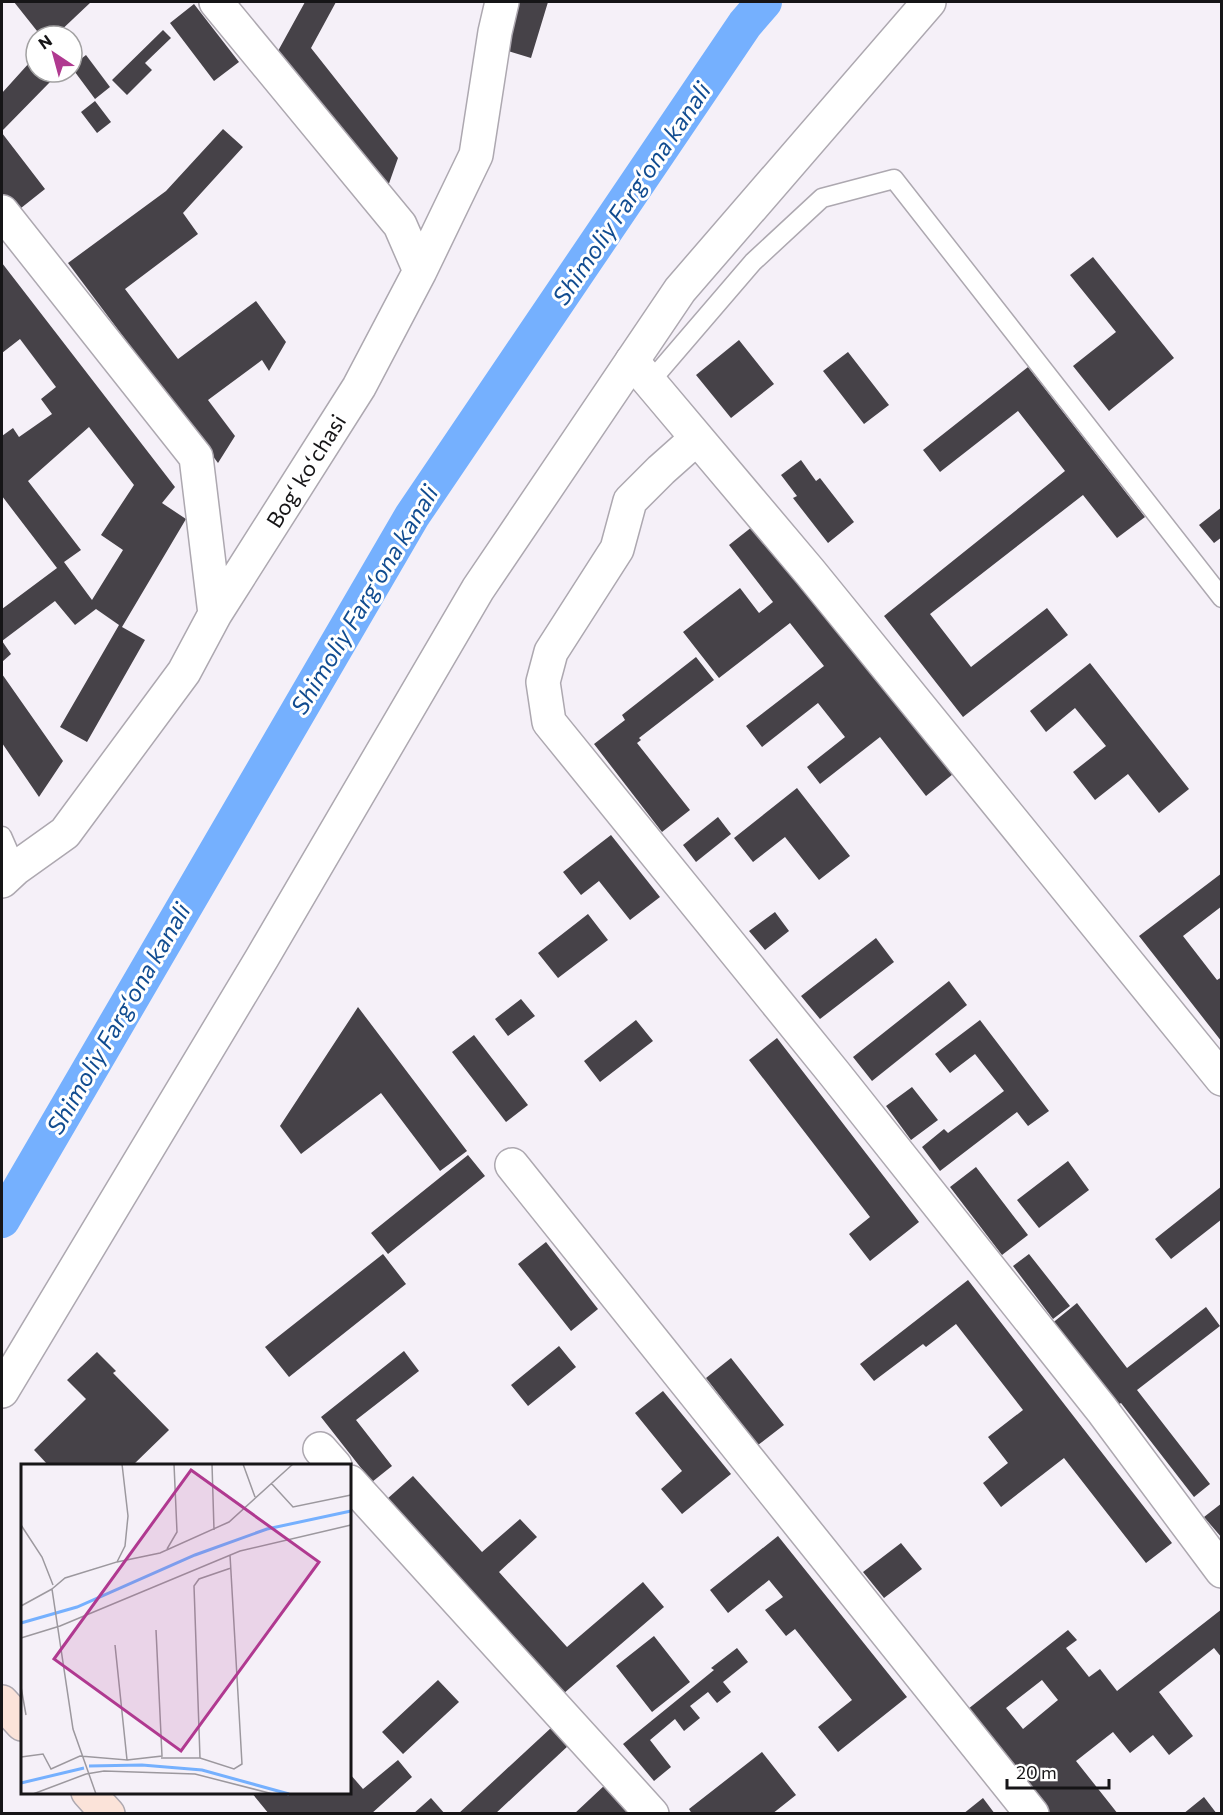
<svg xmlns="http://www.w3.org/2000/svg" width="1223" height="1815" font-family="Commissioner,sans-serif">
<style>
.lines{fill:none;stroke-linecap:round;stroke-linejoin:round}
.canal{stroke:#75b0fe;stroke-width:36}
.building{fill:#464248;fill-rule:evenodd}
.service-casing{stroke:#ada8b0;stroke-width:21}
.minor-casing{stroke:#ada8b0;stroke-width:36}
.tertiary-casing{stroke:#ada8b0;stroke-width:36}
.secondary-casing{stroke:#ada8b0;stroke-width:36}
.service{stroke:#fff;stroke-width:18}
.minor{stroke:#fff;stroke-width:33}
.tertiary{stroke:#fff;stroke-width:33}
.secondary{stroke:#fbe3d9;stroke-width:33}
.labels{text-anchor:middle;stroke-width:6;stroke-linejoin:round;paint-order:stroke}
.street-label{font-size:22px;fill:#161517;stroke:#fff}
.water-label{font-size:24px;font-style:italic;fill:#114c90;stroke:#fff}
.inset-river{fill:none;stroke:#75b0fe;stroke-width:3}
.inset-road{fill:none;stroke:#9c989e;stroke-width:1.5}
.view{fill:#b03990;fill-opacity:0.15;stroke:#b03990;stroke-width:3}
.inset-edge{fill:none;stroke:#161517;stroke-width:3}
</style>
<rect width="100%" height="100%" fill="#f5f0f8"/>
<g class="lines">
<!-- canal -->
<path class="canal" d="M2 1220 412 516 745 24 764 2"/>
</g>
<!-- building -->
<path class="building" d="M14 2H91L55 36H41Z
M305 2H336L311 48 398 158 386 192 278 51Z
M514 2H548L531 58 501 49Z
M194 4 239 62 214 81 170 23Z
M163 30 171 38 145 63 152 70 127 95 112 80Z
M86 55 110 87 95 99 72 68V66Z
M30 62 36 68V72H40L50 82 2 131V93Z
M95 101 111 122 97 133 81 112Z
M223 129 243 147 183 213 198 234 125 289 178 359 256 301 286 342 269 371 262 360 208 400 235 436 218 463 68 263 166 191Z
M2 133 45 189 16 212 2 193Z
M1093 257 1174 358 1109 411 1073 366 1116 332 1070 275Z
M2 263 175 487 162 503 186 519 122 627 145 640 87 742 60 727 119 625 96 609 75 625 55 601 2 641 11 654 2 662V609L57 568 2 496V436L13 428 19 437 52 414 41 399 56 387 20 339 2 353ZM89 427 134 485 101 535 123 550 92 600 64 562 81 550 28 481Z
M739 340 774 384 731 418 696 375Z
M848 352 889 405 864 424 823 371Z
M1028 367 1145 517 1117 538 1083 495 930 614 971 667 1047 608 1068 635 963 717 884 616 1065 471 1018 411 940 472 923 450Z
M801 460 816 481 820 478 854 522 828 543 793 498 797 496 781 475Z
M1222 507V537L1214 543 1199 525Z
M757 523 953 774 926 796 880 737 820 784 807 767 845 737 818 703 762 747 746 726 824 666 790 623 719 678 683 632 740 588 759 613 773 602 729 545Z
M696 657 714 680 639 738 641 740 637 743 690 810 662 832 594 744 625 720 622 715Z
M1090 663 1189 789 1159 813 1128 774 1095 800 1073 772 1106 746 1075 708 1046 732 1030 711Z
M2 674 63 761 39 797 2 743Z
M797 788 850 856 819 880 785 837 753 862 734 838Z
M718 817 731 834 696 862 683 845Z
M611 835 660 897 630 920 599 881 581 895 563 872Z
M1222 873V906L1183 936 1217 980 1222 977V1042L1139 936Z
M775 912 789 931 765 950 749 931Z
M588 914 608 940 558 978 538 953Z
M876 938 894 962 820 1019 801 996Z
M949 981 967 1005 872 1081 853 1057Z
M521 999 535 1016 508 1036 495 1019Z
M358 1007 467 1151 440 1171 381 1093 301 1154 280 1126Z
M636 1020 653 1041 600 1082 584 1061Z
M980 1020 1049 1111 1028 1126 1017 1112 940 1171 922 1147 944 1129 948 1133 1004 1091 975 1054 950 1073 935 1054Z
M474 1035 528 1105 506 1122 452 1052Z
M777 1038 919 1222 870 1261 849 1234 870 1217 749 1060Z
M912 1087 938 1120 911 1140 886 1106Z
M468 1155 485 1176 388 1254 371 1233Z
M1068 1161 1089 1190 1039 1228 1017 1200Z
M976 1167 1028 1235 1002 1255 950 1187Z
M1222 1186V1219L1171 1259 1155 1239Z
M546 1242 598 1309 571 1331 518 1264Z
M383 1254 406 1284 289 1377 265 1347Z
M1029 1254 1070 1306 1053 1319 1013 1266Z
M968 1280 1172 1543 1146 1563 1064 1458 1001 1507 983 1483 1008 1463 988 1437 1023 1410 956 1324 926 1347 923 1344 874 1381 860 1364Z
M1077 1303 1127 1368 1206 1307 1220 1326 1137 1390 1210 1484 1194 1497 1121 1403 1114 1407 1050 1325Z
M559 1346 576 1367 528 1406 511 1385Z
M404 1351 419 1371 356 1420 392 1466 372 1482 321 1417Z
M97 1352 116 1371 113 1373 169 1430 132 1466H49L34 1450 86 1399 67 1380Z
M731 1358 784 1425 758 1445 706 1378Z
M663 1391 731 1474 682 1514 661 1489 682 1471 635 1413Z
M413 1476 482 1552 520 1519 537 1537 499 1572 567 1647 643 1582 664 1607 563 1694 387 1499Z
M1222 1503V1538L1204 1517Z
M778 1536 907 1697 838 1752 818 1727 852 1700 795 1629 786 1636 765 1610 783 1597 769 1580 728 1613 710 1590Z
M901 1543 922 1569 884 1598 863 1572Z
M1222 1609V1658L1214 1648 1159 1692 1193 1736 1169 1755 1153 1735 1130 1753 1113 1732 1076 1761 1118 1814H1050L968 1709 1068 1630 1077 1640 1066 1648 1089 1677 1100 1669 1117 1691ZM1042 1680 1058 1700 1023 1729 1006 1708Z
M654 1636 690 1682 652 1712 616 1666Z
M737 1648 748 1662 723 1682 731 1692 717 1703 708 1692 690 1706 700 1718 684 1731 675 1719 650 1740 671 1767 654 1781 623 1744 714 1670 711 1668Z
M438 1680 459 1702 403 1754 382 1732Z
M552 1727 569 1745 495 1814H458Z
M762 1752 796 1795 772 1814H692L689 1809Z
M398 1760 412 1777 371 1814H269L251 1792H350V1774L363 1789Z
M606 1784 633 1814H574Z
M1204 1797 1217 1814H1183Z
M431 1798 445 1814H413Z
M983 1798 995 1814H963Z"/>
<g class="lines">
<!-- service casing -->
<g class="service-casing">
<path id="service" d="M650 382 753 262 822 198 894 179 1222 598
M2 836 16 868"/>
</g>
<!-- minor casing -->
<g class="minor-casing">
<path id="minor" d="M216 2 400 225 420 271
M2 212 196 457 215 614
M632 361 810 572 1222 1079
M697 438 661 470 630 501 617 549 551 652 543 682 549 722 834 1073 1102 1410 1222 1571
M2 881 16 868 65 833 184 672 215 614 359 387 420 271 476 155 495 32 502 2
M512 1165 1032 1814
M320 1449 335 1466
M350 1482 652 1814"/>
</g>
<!-- tertiary casing -->
<g class="tertiary-casing">
<path id="tertiary" d="M2 1391 262 958 478 589 680 290 929 2"/>
</g>
<!-- secondary casing -->
<g class="secondary-casing">
<path id="secondary" d="M2 1702 22 1724
M88 1792 108 1814"/>
</g>
<!-- service -->
<use href="#service" class="service"/>
<!-- minor -->
<use href="#minor" class="minor"/>
<!-- tertiary -->
<use href="#tertiary" class="tertiary"/>
<!-- secondary -->
<use href="#secondary" class="secondary"/>
</g>
<g class="labels">
<!-- street labels -->
<g class="street-label">
<text transform="translate(306 471) rotate(-58)" y="8">Bogʻ koʻchasi</text>
</g>
<!-- water labels -->
<g class="water-label">
<text transform="translate(632 194) rotate(-56)" y="8">Shimoliy Fargʻona kanali</text>
<text transform="translate(365 600) rotate(-59)" y="8">Shimoliy Fargʻona kanali</text>
<text transform="translate(119 1019) rotate(-60)" y="8">Shimoliy Fargʻona kanali</text>
</g>
</g>
<!-- overview -->
<g transform="translate(21 1464)">
<rect width="330" height="330" fill="#f5f0f8"/>
<path class="inset-river" d="M0 159 56 143 174 91 246 65 330 47M68 302 121 301 181 306 268 330M0 319 63 304"/>
<path class="inset-road" d="M191 0 193 66M222 0 234 33M250 19 272 43 330 31M0 61 21 93 32 121M146 85 156 68 153 0M96 98 139 89 208 58 272 0M0 142 31 125M0 174 39 162 219 87 330 61M0 223 5 251M0 293 22 290 30 305 59 292 106 296 94 181M140 294H179L213 305 221 300 209 91M179 294 173 122 178 115 210 104M106 296 141 292 135 166M65 310 83 307 174 310 252 330M12 330 65 310M75 330 52 265 31 125 44 114 96 98 104 82 107 52 101 0"/>
<path class="view" d="M170 6 298 98 160 287 33 195Z"/>
<rect width="330" height="330" class="inset-edge"/>
</g>
<!-- border -->
<rect width="1223" height="1815" fill="none" stroke="#161517" stroke-width="6"/>
<!-- north arrow -->
<g transform="translate(54 54) rotate(324)"><circle r="28" fill="#ffffff" stroke="#a2a1a2" stroke-width="1.5"/>
<path d="M0-4.5L10 22L0 15L-10 22Z" fill="#b03990"/>
<text y="-9" font-size="16" font-weight="bold" text-anchor="middle" fill="#161517">N</text>
</g>
<!-- scale -->
<path d="M1007 1779v9h102v-9" fill="none" stroke="#161517" stroke-width="3"/>
<text x="1016" y="1779" font-size="18" fill="#161517" stroke="#ffffff" stroke-width="4.5" paint-order="stroke">20 m</text>
</svg>
